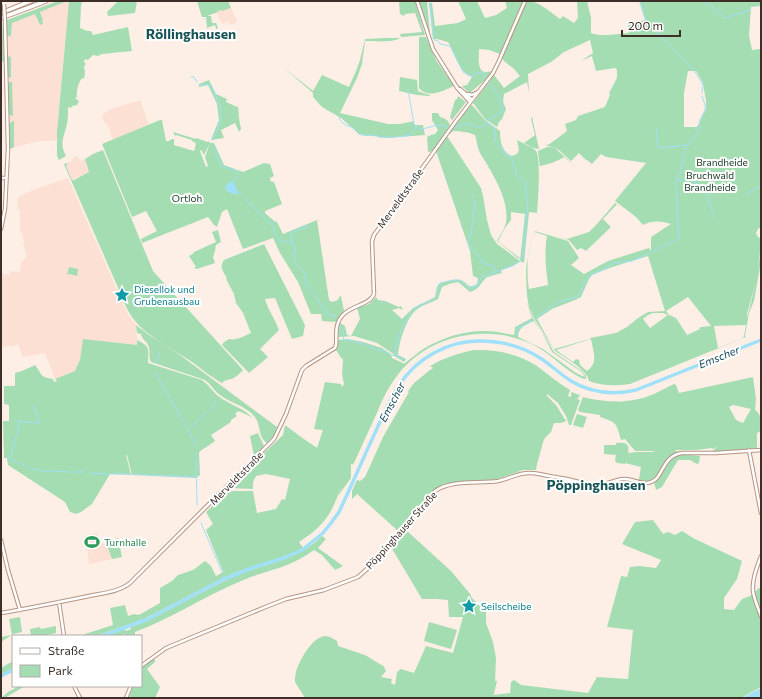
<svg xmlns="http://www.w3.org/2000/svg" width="762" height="699" font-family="Commissioner,sans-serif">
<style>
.built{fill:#fbe0d3}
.green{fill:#a4ddb2;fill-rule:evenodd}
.water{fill:#a0e0f8}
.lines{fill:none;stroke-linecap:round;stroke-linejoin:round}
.stream{stroke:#a0e0f8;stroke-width:1}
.river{stroke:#a0e0f8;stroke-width:3.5}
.secondary-casing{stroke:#b69483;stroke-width:4.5}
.highway-casing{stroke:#b69483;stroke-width:5.5}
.secondary{stroke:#fff;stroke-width:2.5}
.highway{stroke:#fff;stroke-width:3.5}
.secondary-bridge-casing{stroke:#b69483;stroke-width:4.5;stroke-linecap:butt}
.secondary-bridge{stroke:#fff;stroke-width:2.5}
.labels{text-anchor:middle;stroke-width:4;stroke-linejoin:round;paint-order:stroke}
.park-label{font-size:10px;fill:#143820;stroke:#fff}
.street-label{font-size:10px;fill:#3d2e27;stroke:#fff}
.culture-label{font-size:10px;fill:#0d838f;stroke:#fff;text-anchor:start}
.leisure-label{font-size:10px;fill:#27864d;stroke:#fff;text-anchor:start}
.water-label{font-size:11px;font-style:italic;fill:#174b5c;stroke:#fff}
.district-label{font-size:14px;font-weight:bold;fill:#185457;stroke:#fff}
</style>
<rect width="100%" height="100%" fill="#fdeee6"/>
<!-- built -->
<path class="built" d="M67 1H69L57 132 58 140 38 141 9 149 6 35 11 33V23L36 14 40 25 42 21 40 12Z
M231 8 237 22 230 25 228 21 223 24 221 20H220L217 13 218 12V11L222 9V11Z
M140 100 149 125 113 140 107 123 105 124 102 116 106 112 111 109Z
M75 156H77L81 161 85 159 87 164 86 165 89 172 72 180 66 166 67 165V163L69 162 70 163Z
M68 178 124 306 129 316 136 325 137 345 83 339 80 360 76 371 55 379 45 353 23 357 18 344 10 347 9 345 1 348V274L10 275V271L20 272 21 262 27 257 23 244 25 243 20 229V210L17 209 18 197 33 190Z
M97 532 101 544 118 538 122 557 89 564 86 537Z"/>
<!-- green -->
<path class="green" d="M58 1H67L40 12 43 20 42 21 43 24 40 25 35 14 12 23 11 35 10 36H7V20Z
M69 1H82L81 6 80 28 87 31H91L93 35 128 27 132 51 102 54 98 56 93 55 88 60 85 59 84 62 86 64 84 66 85 72 84 79 82 78C78 83 76 91 77 97L75 98 79 101 77 105 72 106 71 108 68 107C68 113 68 119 67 124 64 137 59 143 66 156L59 160 57 156V132Z
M118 1H137L135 13 108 16 107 12Z
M197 1H228L231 8 222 11 221 10 218 11V12L207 16H211L212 23H216L218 28 216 29 215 25 207 28 206 17H202Z
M399 1H415L425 35 401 37 400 34 422 32 415 13 405 14 404 16 400 14Z
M419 1H427L430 34 429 35Z
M458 1H477L485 18 496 15 507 8 505 1H523L500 54 489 50 479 49C479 58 476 77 491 71L492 72 486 82 484 81 471 92H468L462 86 467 85 472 77C458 71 455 54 448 42L437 39H433L429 3H432L435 26 458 23 466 19Z
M527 1C539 1 550 12 560 19L563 16 574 23 578 18 577 1H587L591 18V33C600 37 618 34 628 33L629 32 627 24 645 20 639 1H761V6L751 7 749 36 752 50 761 49V227L758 229 756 233 758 237 761 239V257L760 267 754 301 749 313 745 336 746 337 630 384C616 386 602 386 589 381 588 370 564 357 555 351L554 349 590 339V338L616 333 627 327 638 318 648 312 665 311 648 256C629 262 610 267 592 275L589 279 581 297 575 300 552 309 537 319 553 348 552 347 534 318 529 307 527 296 526 274V268L531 243 535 231 568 241 579 258 571 265 584 274 608 261 649 248 651 251V237L671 224C662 221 652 220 643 225L636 217 615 201 646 163 606 157 601 154 592 164 587 160H586L579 153 571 161C563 154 557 145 546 146L551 143 567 131 565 124 576 120 578 116 605 107 610 95 609 93 617 78V70L615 68 596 71 592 56 581 61 593 53 590 40 564 52 551 62 528 74 529 93 527 82 504 94 503 102 506 109 502 119 499 122 497 127 485 119 473 103 494 75 504 88 520 76 514 69 504 61 502 58ZM688 71H696L703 83 706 101V109L697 127H684V93ZM535 232 547 236C544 252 546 269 548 285L529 289C526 271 527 249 535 232ZM759 252C762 260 750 307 747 318V314C752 295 760 272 759 252ZM688 297 711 326 701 327 699 328 700 329 687 335 676 318 669 315 666 311ZM653 313H663L668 315 650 328 643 319 648 315ZM746 325 744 336 743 338 718 348 714 326ZM591 339C593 351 599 363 587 371L580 365 579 360 576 359 573 362 556 350Z
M1 21H2L4 61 1 62Z
M419 37H426L436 60 454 86C443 91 428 99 419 88Z
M386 38H400C393 43 374 41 365 41L362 64 357 78 340 113 388 124H400L414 121V125H423L425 135 387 138 359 134 341 118 322 107 313 97V93L283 67 313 91 322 75 349 87 356 71 360 60 365 39Z
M8 56 11 57V78L8 77Z
M400 77 417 80 418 91 423 93 430 95V96L417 95 399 91Z
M209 80 216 94 227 99 226 102 237 107 238 106 239 118 241 129 239 132 235 123 221 130 224 138 211 140 219 120 217 104 208 85 199 87V84Z
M10 82H12L13 116 9 115 8 84Z
M458 96 466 102 452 120 451 119 450 117 455 100 457 99Z
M471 105 473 106 485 120 500 131C500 141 502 153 512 156L517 154 519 150 517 140C522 143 533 147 536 151 541 157 538 203 537 213L529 212 524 263 520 261 513 266 501 270 502 273 487 277C480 283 480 289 470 292L458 282 449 284 442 287 438 299C431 303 421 305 415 311 406 320 399 342 398 355L406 359 404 362 396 357 392 353 377 343 354 336 338 337 340 323 345 326 347 335 351 336 360 319 357 308 369 304 376 297 378 300 385 301 399 307 401 306 403 310 399 308 392 310 402 319 413 308 435 297C436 294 436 288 438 285 440 282 456 279 460 280 468 282 467 290 477 284L478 278 473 276 470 251 436 151 446 136H447L481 188 483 196 487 220 491 235 497 244 520 261 525 214 511 212V220L505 228 498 241 501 244 520 258 519 259 497 241C500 235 505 229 506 222 510 200 491 171 480 153 477 147 477 141 475 135 468 132 461 131 453 131L450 134 449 133Z
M432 113H438L440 117C445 118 448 120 450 125L433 151 428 152 427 137 431 135 435 134 438 130 432 120Z
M532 117 539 149C533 149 529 145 524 143L535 135 531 119V118Z
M160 120H162L166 141H169L172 139H174V145L194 151 196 144 194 142 192 141V140L176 135 175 136 173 132 196 139V138L208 142 209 141 210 143 204 155 201 150 200 151 206 167 208 166 205 157 210 143H214L224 165 243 172 264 163 270 164 274 176 270 178C270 181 271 182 274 182L282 204 265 211V213L274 221 277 222 283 234 317 220 329 300 332 302 338 300 340 296H341L344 311 336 322 322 321 321 314H311L298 282 280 253 273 238 243 249 227 209 222 212 217 227 214 225 208 217 142 243 141 239 157 231 146 211 132 217 102 144Z
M14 121V147L10 149 9 125 11 122Z
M547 147H551L555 148 576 167 564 157C556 162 549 164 540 166L539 203 540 168 538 151Z
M103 150 153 271 243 370C240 373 237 376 234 378 229 381 227 378 222 383 210 377 200 367 189 360 172 349 147 336 135 321 130 315 126 307 123 300L124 297 121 291 119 290 64 164 67 163V165L66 166 72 180H74L89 172 85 159 93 154Z
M615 203 617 204 603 219 611 227 586 251 581 248 577 250 569 240 556 236 567 239 589 232 597 224Z
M218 230 221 242 216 245 215 251 213 257 215 263 197 269 194 268 196 267 189 256 194 253V252L216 242 212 232Z
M264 244 305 325 303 336 292 339 275 298 265 299C268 310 275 319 279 330L260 349 268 357 249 373 222 345C223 342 226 341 229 339 236 341 244 336 251 333L243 313 236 303 234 294 226 279 227 278C223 271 219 267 224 260Z
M69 267 78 269 77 276 69 274 67 275Z
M526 300 533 318 554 352 582 371 586 376V379C576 378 557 361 548 354 542 350 535 345 527 342 481 323 423 337 394 380 386 391 381 403 376 415 368 432 361 448 353 465L352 464H350L351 465V478L338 496 342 486C337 496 334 508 327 517 320 527 310 535 299 542L304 549 299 550 282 557 237 572 223 578 144 619 96 636H79L113 625 110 608 125 605 128 616 134 614 139 615 160 603V588L172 581 178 575 193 570 205 561 211 566 216 576 223 572 206 530 213 524 206 512 228 491H253L257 513 276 509 282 499 285 500 290 479 266 474 256 476 253 482V489L230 488 263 454 283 435 285 425 301 437 317 448 323 430 314 429 325 382 341 384 342 387 344 384 342 374 343 359 341 358 336 350 338 347V340L348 339 363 342 382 348 391 354 392 358 405 364V363C412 358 418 352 425 348 447 335 473 328 498 332 503 333 508 334 514 335L515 327 532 318ZM534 321 541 331 552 352 582 372 585 377 576 373 543 349 518 337C518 327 526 325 534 321Z
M136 325 149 335 180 355 277 427 276 429 277 430 273 437 267 443C257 436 262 425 254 416 246 406 230 403 220 395 214 391 211 384 205 380L151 362C148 357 151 350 148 345 146 340 142 340 141 334L137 333Z
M83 339 137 345V340C151 347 148 348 148 363L202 380C209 385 212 391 218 396 229 405 246 408 254 420 250 415 243 413 238 411L235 414 237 416 231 420V422L211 435 215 441 199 452 200 475 196 478 132 475 127 455H126L131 475 110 474 92 504 81 512 76 514 70 512 65 502 8 465 7 458H4L3 421H9V405L4 404V386H15V373L22 371 35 365C42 374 39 377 53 379L54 382 57 381 55 379 75 371 80 360Z
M474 350C497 349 518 354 537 366 548 374 558 383 570 390L568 396 571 397V393L572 392 579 395 581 394 577 399 580 400 571 425H569L566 416 558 403 547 394V396L556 405 566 421 561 423H554L551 432 544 439 537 464 536 470H523L498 479 443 484V485L437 489 407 523 398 531 357 494 352 499V491L357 480 360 481 365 477 383 437 409 392 408 391 414 383 430 370 433 368 430 366C444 358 458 353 474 350Z
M753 377 756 399 755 410C762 414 761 423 761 431L757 433V448L713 452 712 451 719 446 713 449 712 448 697 450H675L680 454 700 456 699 463 697 464 690 460H678L662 487 656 490 654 482 657 480 655 478C650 482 646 482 640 481L639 479 641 467 625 463V464L617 463 615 461 616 453 615 455 604 454V445H616V443C625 442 630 443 628 453L637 452H653L654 451H635L625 439 621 440C616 422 617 423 600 417V415L580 412 578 410 583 397C608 403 630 404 654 394 661 391 667 387 674 384L676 385 679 393ZM733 405 751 409 743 423 736 420 729 407Z
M577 414 587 417 583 428 573 425Z
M258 433 264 446 254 456 250 436Z
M653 520 663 534 668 532 675 535 682 531 693 538 742 561 737 579 724 598V609L734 610 742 599 750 596 759 588H761V687L741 698H305L295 682C295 679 295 675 296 672 299 661 312 637 325 636 329 636 334 639 337 641L338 646 365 655 383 666V665L386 671 381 677 392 679 391 683 395 685 397 672 401 669 414 673 426 646 453 653 463 617H449L448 600 436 599H422L391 547 402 534 407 531 451 571 471 595V597L486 612V623L493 642 496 658 495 681H497L494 694 493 695 510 693 511 682 514 680 521 685 588 693 597 677 628 679 633 630 607 627 621 576 627 577 630 567 639 566 656 568 661 560 622 544 635 522Z
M322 536 326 539 318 548 343 566 335 570 322 555 314 550C306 556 297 561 287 565 272 571 256 574 241 581 205 596 172 618 135 632V636L134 633V636H126L125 634 119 636H104L125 629 126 631 131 629V627C144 623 157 616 170 609 190 599 210 588 230 578 253 567 280 564 302 551 309 547 316 542 322 536Z
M118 538 122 557 112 559 106 542Z
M20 617 22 632 13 634 1 642V637L12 635 9 619Z
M429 622 457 630 451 649 424 641Z
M56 626V633L42 636H31L30 629 40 627 41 629Z
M153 658 155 660V662L147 669 160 687 155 698H129L133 686H141V667Z
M13 661V668L1 675V668Z
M19 686H25L5 698H1L8 692Z"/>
<!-- water -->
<path class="water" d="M230 182H233L234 183 235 187 238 191 237 194C229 195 220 187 230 182Z
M761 688V698H742Z"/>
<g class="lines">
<!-- stream -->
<path class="stream" d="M640 1 645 18 653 28
M705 1 725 18 750 10
M430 2V1
M430 3 433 34
M655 30 694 70 703 85 702 93
M434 37V40L438 41 440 44 450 46 457 59 463 72 470 76 481 72 485 74V78L486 79
M191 77H194L197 82
M199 85H203L207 84 211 85 221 109V120L213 140
M408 90 414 124 419 129C430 129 436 122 448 127
M340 117 339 119C341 121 343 124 346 125 348 126 350 127 352 127 355 129 356 132 359 134 365 137 372 135 377 135L378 137C389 138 399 137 411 135L412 132 416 126
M488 120 503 111 500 99 498 94 496 92 489 83
M656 127 658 148 687 145
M454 128C457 127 463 124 466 124 476 124 477 133 486 123
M214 148 221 166 237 171 238 174
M676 181C701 174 710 197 713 217
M236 188 235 187 234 183 233 182 238 176
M238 193 241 194
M747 193 761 186
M472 195 473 198
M244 196 248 202 273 226 274 231 277 236
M474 200 475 203 471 234 468 241C470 248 472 249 477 254 480 257 481 260 483 263 488 266 495 263 496 271
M278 238 280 241 293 243 295 248 294 256 295 263 303 271 305 275 306 283 309 288 314 294 327 314 334 315 336 318
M293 243 291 239V233L308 226
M536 318 555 304 561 301 577 297 581 292 583 286 588 277 592 274 606 268 614 263 632 261 658 249 679 239 676 181 681 170 683 157 686 148 699 130 700 120 705 110V105L702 96
M340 326 344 332 343 335 344 341 349 340 366 345 377 350H384L390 355 396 356
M516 336 517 329 533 320
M403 360C400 358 397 356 396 354 392 345 408 314 415 308 420 303 430 303 435 298 439 295 437 288 440 283L454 280H460L469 288H473L478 285 479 281 482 277 512 266 519 262 523 255 527 213C530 203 524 193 526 182L517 176 513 163 512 158 506 155 503 152V150L495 141V129L487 123V122
M157 363 159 352
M156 372 157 376 183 421
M209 410 215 404 216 401
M200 418 208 411
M15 421 40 423 33 405
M184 423 195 443 196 446
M191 428 199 420
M196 453 197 505
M18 463 10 459 20 423
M20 463 27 466
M30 468 38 470 44 471
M45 471H52
M55 471 69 472
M73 472H77
M77 472H84
M89 473 109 474
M111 474H115
M116 474H130
M132 474 196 477
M201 523 222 572
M223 576 224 579"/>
<!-- river -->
<path class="river" d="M102 636 148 619 224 579 252 568 284 558 302 550 323 533 331 523 339 512C351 487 362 461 374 435 382 418 389 400 400 384 417 358 448 341 479 341 501 341 522 346 540 358 551 365 560 374 571 381 591 393 614 395 636 390L761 340
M1 676 13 670"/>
<!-- secondary casing -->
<g class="secondary-casing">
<path id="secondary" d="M417 1 433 49 458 89 470 102
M460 89 472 100
M468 94 472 95 478 92
M1 178H6
M1 229 5 209 8 149 5 22
M749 450 761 513
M561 479 572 481
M1 540 8 570 20 610
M761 556C757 567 752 579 753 591 754 599 758 608 761 616
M59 602 64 636
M1 613C31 608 60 602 89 596 103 593 119 592 130 583L274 439 286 414 302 370 306 366 335 348 336 345C337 338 335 330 338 323 344 305 369 307 374 294L372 241 374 235 456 121 493 73 499 61 525 1
M141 666 166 648 268 606 286 599 324 590 358 577 377 560 435 491C452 479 479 484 498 481 509 479 519 472 531 473 537 473 543 475 549 476 555 477 561 478 567 479 575 481 583 483 591 485 603 487 612 480 623 479 631 478 639 484 647 483 664 482 660 456 682 453H716L761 450
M74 686 80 698
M126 698 131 686"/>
</g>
<!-- highway casing -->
<g class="highway-casing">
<path id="highway" d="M1 13 31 1
M1 18 46 1"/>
</g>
<!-- secondary -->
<use href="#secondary" class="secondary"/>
<!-- highway -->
<use href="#highway" class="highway"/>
<!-- secondary-bridge casing -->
<g class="secondary-bridge-casing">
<path id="secondary-bridge" d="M4 4 5 22"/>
</g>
<!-- secondary-bridge -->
<use href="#secondary-bridge" class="secondary-bridge"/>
</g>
<!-- icons -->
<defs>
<g id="sight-bare" transform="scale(1.2)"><path d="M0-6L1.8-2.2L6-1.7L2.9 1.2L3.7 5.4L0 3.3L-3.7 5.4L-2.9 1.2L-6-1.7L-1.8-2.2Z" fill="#0f9aa8" stroke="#fff" stroke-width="2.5" paint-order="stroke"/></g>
<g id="stadium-bare" transform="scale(1.2)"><path d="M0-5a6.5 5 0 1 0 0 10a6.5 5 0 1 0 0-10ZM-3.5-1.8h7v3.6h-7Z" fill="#2e9e5b" stroke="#fff" stroke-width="2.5" paint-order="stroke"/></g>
</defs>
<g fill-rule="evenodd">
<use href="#sight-bare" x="122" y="295"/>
<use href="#stadium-bare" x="92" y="542"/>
<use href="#sight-bare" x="469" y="606"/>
</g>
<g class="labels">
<!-- park labels -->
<g class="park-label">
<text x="722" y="166">Brandheide</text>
<text x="710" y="179">Bruchwald<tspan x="710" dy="12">Brandheide</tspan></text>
<text x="187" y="202">Ortloh</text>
</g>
<!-- street labels -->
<g class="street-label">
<text transform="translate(400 198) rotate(-54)" y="4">Merveldtstraße</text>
<text transform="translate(236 478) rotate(-45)" y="4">Merveldtstraße</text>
<text transform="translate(401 530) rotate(-48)" y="4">Pöppinghauser Straße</text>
</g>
<!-- culture labels -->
<g class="culture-label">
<text x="134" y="293">Diesellok und<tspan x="134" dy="12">Grubenausbau</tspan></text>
<text x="481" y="610">Seilscheibe</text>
</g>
<!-- leisure labels -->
<g class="leisure-label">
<text x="104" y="546">Turnhalle</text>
</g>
<!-- water labels -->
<g class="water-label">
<text transform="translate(719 357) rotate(-22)" y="4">Emscher</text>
<text transform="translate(392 402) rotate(-62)" y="4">Emscher</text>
</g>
<!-- district labels -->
<g class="district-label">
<text x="191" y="39">Röllinghausen</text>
<text x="596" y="490">Pöppinghausen</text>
</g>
</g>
<!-- border -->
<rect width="762" height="699" fill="none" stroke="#3d2e27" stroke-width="4"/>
<!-- legend -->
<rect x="12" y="635" width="130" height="52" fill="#ffffff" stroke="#b1aba9"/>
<rect x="20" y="648" width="20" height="6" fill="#ffffff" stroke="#b1aba9"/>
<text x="48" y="655" font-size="12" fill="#3d2e27">Straße</text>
<rect x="20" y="665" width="20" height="12" fill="#a4ddb2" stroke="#b1aba9"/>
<text x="48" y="675" font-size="12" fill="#3d2e27">Park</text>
<!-- scale -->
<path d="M622 30v6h58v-6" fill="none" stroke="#3d2e27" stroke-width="2"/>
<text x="628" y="30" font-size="12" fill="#3d2e27" stroke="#ffffff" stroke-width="3" paint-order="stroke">200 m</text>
</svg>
